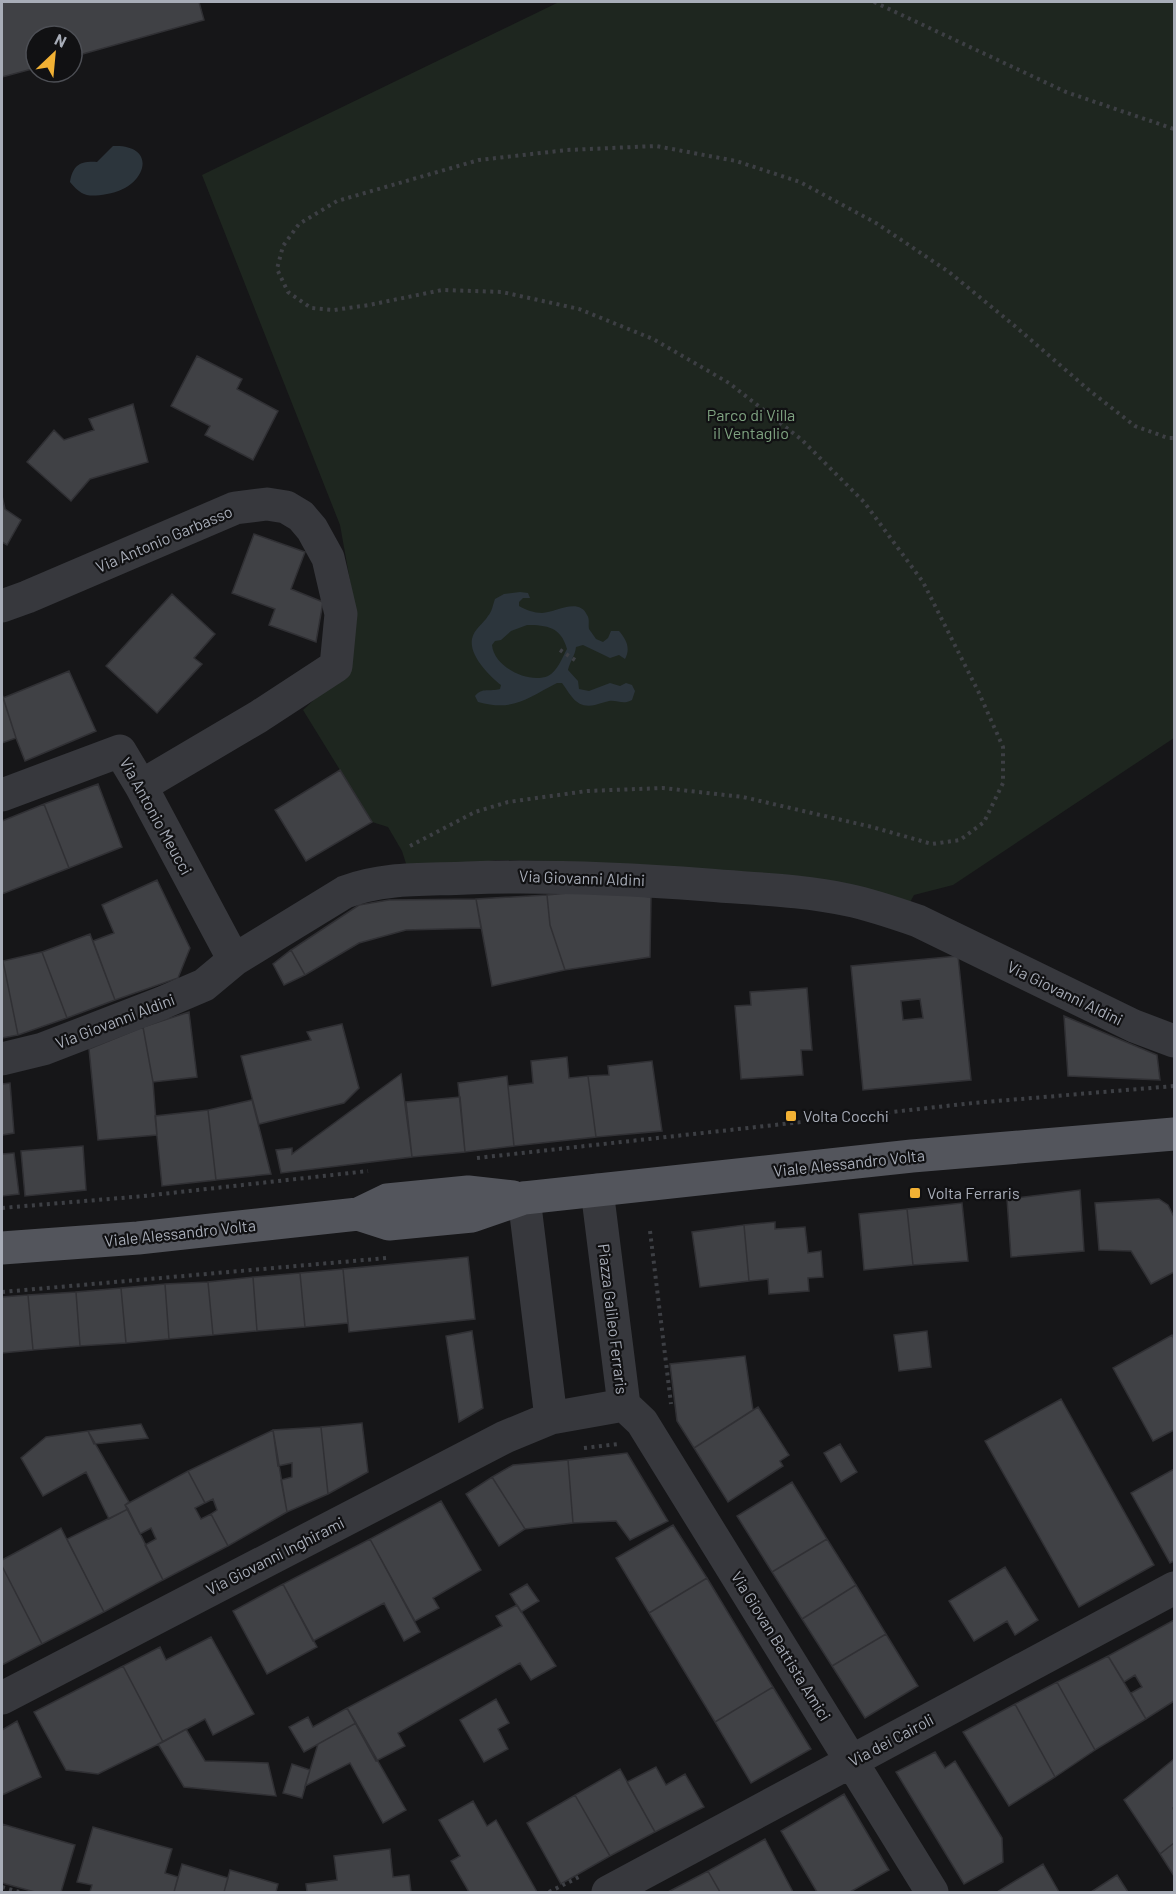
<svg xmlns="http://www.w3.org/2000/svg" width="1176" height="1894" font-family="Barlow,sans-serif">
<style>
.green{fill:#1e261f}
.water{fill:#2c353c;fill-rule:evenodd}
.building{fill:#404145;stroke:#303034;stroke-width:1.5;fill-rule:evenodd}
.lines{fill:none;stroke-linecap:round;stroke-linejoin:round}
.path{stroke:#3d3f44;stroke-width:4;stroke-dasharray:3 4.5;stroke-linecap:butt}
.minor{stroke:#37383d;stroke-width:33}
.major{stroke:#53555c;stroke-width:33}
.poi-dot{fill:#f2b134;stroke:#111113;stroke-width:2}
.labels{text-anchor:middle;stroke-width:4.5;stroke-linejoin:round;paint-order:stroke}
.park-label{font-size:16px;fill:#7fa381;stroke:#111113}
.street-label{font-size:16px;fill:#a8adb8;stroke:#111113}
.poi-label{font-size:16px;fill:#a8adb8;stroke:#111113;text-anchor:start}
</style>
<rect width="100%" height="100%" fill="#161618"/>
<!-- green -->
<path class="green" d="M559 2H1174V738L953 885 914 895 909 904 784 880 559 861 496 860 409 873 402 851 388 827 372 822 303 710 345 671 356 614 340 525 202 175Z"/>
<!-- water -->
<path class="water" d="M113 146C159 144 147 188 107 194 89 197 82 197 70 182 73 165 80 161 97 162Z
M520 592 528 593 530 598H523L519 602V606C526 610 534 613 542 613 556 612 579 597 587 615 590 619 588 624 589 629L596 639 603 642 608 638 611 631H619C626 639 631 648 625 659L619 655 610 658 606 656 583 645 576 647C575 656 570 661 568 670L578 681 579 689 589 691 610 683 620 686 626 683 632 685 635 691 632 700C623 705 618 700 609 701 604 702 599 704 595 705 576 709 571 695 562 683H557C527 698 514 712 478 702L475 696C482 687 490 692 500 689L501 685C490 676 469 656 472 639 474 629 483 624 488 616 492 612 493 604 495 599L504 594ZM527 625C547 625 561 627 567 649 562 658 557 672 548 676 528 684 494 667 492 645L495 641 501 640 511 631Z"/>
<!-- building -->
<path class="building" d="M2 2H199L204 20 72 57V36H36V68L2 77Z
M197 356 242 379 237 389 278 411 253 460 205 435 210 426 171 406Z
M133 404 148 462 90 479 71 501 27 462 54 430 64 440 94 430 89 419Z
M2 496 5 509 21 520 7 545 2 542Z
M254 534 305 552 291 589 323 602 316 642 269 625 275 609 232 593Z
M172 594 215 634 194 658 202 664 157 713 106 666Z
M69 671 96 731 25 761 16 738 3 698Z
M2 694 16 738 2 743Z
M340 770 372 822 306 861 275 810Z
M98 784 122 847 69 868 44 804Z
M44 804 69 868 2 894V821Z
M157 880 190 948 178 978 115 1000 93 941 114 933 102 905Z
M598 890 651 897 650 957 565 970 550 925 547 895Z
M547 895 550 925 565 970 492 986 476 899Z
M476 899 481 928 406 930 359 943 305 975 291 950 359 905 389 900Z
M90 934 115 1000 67 1018 42 952Z
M291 950 305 975 284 985 273 964Z
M42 952 67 1018 18 1035 3 961Z
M958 956 971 1080 863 1090 851 966ZM920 999 923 1018 903 1020 901 1001Z
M2 961H3L18 1035 2 1038Z
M807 988 812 1050H801L803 1075 741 1079 735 1006 751 1005 750 992Z
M189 1012 197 1077 153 1082 143 1027Z
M1064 1016 1157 1055 1160 1080 1068 1076Z
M342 1024 359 1088 344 1103 259 1124 241 1056 311 1040 307 1032Z
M143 1027 153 1082 157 1135 98 1140 89 1049Z
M567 1057 569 1078 588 1076 596 1137 514 1146 508 1086 533 1083 531 1061Z
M652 1061 662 1131 596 1137 588 1076 609 1075 608 1066Z
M401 1074 412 1157 281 1173 276 1150 292 1148V1154Z
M507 1076 514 1146 465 1152 458 1083Z
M10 1083 14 1133 2 1135V1084Z
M460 1097 465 1152 412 1157 406 1102Z
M252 1100 271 1174 216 1180 208 1110Z
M208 1110 216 1180 162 1186 155 1116Z
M83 1146 86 1190 25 1196 21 1151Z
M14 1153 19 1194 2 1196V1154Z
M1080 1190 1084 1251 1011 1257 1007 1199Z
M1159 1199 1168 1205 1174 1217V1272L1151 1284 1131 1251 1099 1250 1095 1203Z
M962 1203 968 1261 913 1265 907 1209Z
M907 1209 913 1265 864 1270 859 1214Z
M775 1222V1229L805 1227 808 1253 821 1251 823 1277 808 1278 809 1291 769 1294 768 1279 749 1281 744 1225Z
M744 1225 749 1281 700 1287 692 1232Z
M468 1257 475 1319 349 1332 343 1269Z
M343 1269 348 1323 305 1327 300 1273Z
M300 1273 305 1327 257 1331 253 1277Z
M253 1277 257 1331 213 1335 208 1282Z
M208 1282 213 1335 169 1339 165 1284Z
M165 1284 169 1339 126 1343 121 1288Z
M121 1288 126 1343 80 1346 76 1292Z
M76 1292 80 1346 33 1350 28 1295Z
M28 1295 33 1350 2 1353V1297Z
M472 1331 483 1408 459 1422 446 1336Z
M927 1331 931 1367 899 1371 894 1335Z
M1172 1335 1174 1339V1430L1153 1441 1113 1368Z
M745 1356 753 1410 694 1448 677 1421 670 1364Z
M1061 1399 1154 1565 1079 1607 985 1441Z
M758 1407 789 1455 780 1461 783 1466 728 1502 694 1448Z
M362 1423 368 1472 328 1494 321 1427Z
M141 1424 148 1438 94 1444 88 1431Z
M321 1427 328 1494 287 1512 281 1480 292 1477V1463L278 1466 273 1430Z
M273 1430 287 1512 228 1546 211 1514 217 1510 213 1499 205 1503 188 1471Z
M88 1431 129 1502 125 1505 128 1509 109 1519 86 1472 43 1496 21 1458 46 1437Z
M840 1444 857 1472 841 1482 824 1453Z
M627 1453 668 1521 630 1540 616 1521 573 1523 568 1460Z
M568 1460 573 1523 525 1529 492 1477 513 1465Z
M1174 1469V1561L1170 1563 1131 1493Z
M188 1471 205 1503 195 1508 201 1519 211 1514 228 1546 163 1580 145 1545 156 1539 151 1528 140 1534 125 1505Z
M492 1477 525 1529 499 1546 466 1494Z
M792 1482 827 1539 772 1572 737 1516Z
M441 1501 481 1570 433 1598 439 1608 415 1621 370 1539Z
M128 1509 163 1580 104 1612 67 1539Z
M673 1525 707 1578 649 1613 616 1558Z
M61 1528 104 1612 42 1644 2 1566V1560Z
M370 1539 420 1632 404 1641 384 1603 313 1641 283 1584Z
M827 1539 856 1585 802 1619 772 1572Z
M2 1566 42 1644 2 1665Z
M1005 1567 1038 1620 1015 1635 1007 1621 974 1641 949 1601Z
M707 1578 773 1687 715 1722 649 1613Z
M283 1584 317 1647 267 1674 233 1611Z
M527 1584 539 1601 521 1612 510 1594Z
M856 1585 886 1634 832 1666 802 1619Z
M517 1605 556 1666 531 1680 520 1663 398 1733 405 1746 376 1761 347 1708 502 1626 496 1616Z
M1174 1620V1701L1146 1719 1131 1693 1142 1687 1135 1675 1124 1682 1108 1656Z
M886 1634 918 1686 865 1718 832 1666Z
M211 1637 254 1714 213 1735 205 1719 163 1742 123 1666 160 1647 166 1660Z
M1108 1656 1146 1719 1095 1750 1057 1682Z
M123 1666 163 1742 98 1774 66 1770 34 1712Z
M1057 1682 1095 1750 1055 1777 1015 1704Z
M773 1687 811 1749 751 1783 715 1722Z
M496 1699 509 1723 498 1729 508 1749 484 1762 460 1720Z
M1015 1704 1055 1777 1009 1806 963 1732Z
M347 1708 356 1723 304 1752 289 1727 308 1717 313 1727Z
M17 1721 41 1777 2 1795V1730Z
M356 1723 406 1810 383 1823 350 1763 305 1786 318 1744Z
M186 1729 205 1761 268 1763 276 1796 184 1787 158 1744Z
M935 1752 945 1768 955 1761 1002 1838 1003 1862 964 1884 896 1772Z
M1174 1759V1807L1173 1808 1174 1811V1843L1160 1854 1124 1800Z
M292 1764 310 1770 302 1798 283 1793Z
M656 1767 666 1785 685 1774 704 1807 655 1832 627 1782Z
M620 1769 655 1832 610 1856 575 1795Z
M844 1794 889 1870 850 1892H817L781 1831Z
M575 1795 610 1856 561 1884 527 1823Z
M473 1801 487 1826 496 1820 537 1892H469L451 1861 460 1856 439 1820Z
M2 1824 75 1845 61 1892H35L2 1883Z
M93 1827 172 1849 165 1873 178 1877 174 1892H90L92 1885 77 1882Z
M765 1839 793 1892H720L708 1871Z
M1174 1843V1876L1160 1854Z
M390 1849 393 1877 409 1875 411 1892H307L306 1884 337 1880 334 1856Z
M182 1864 228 1878 224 1892H174Z
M1043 1864 1059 1892H997Z
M230 1870 278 1884 276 1892H224Z
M708 1871 720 1892H668Z
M1117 1875 1128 1892H1091Z"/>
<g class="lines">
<!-- path -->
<path class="path" d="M874 2 1066 92 1174 129
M560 650 575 660
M410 846 475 812 508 802 587 791 663 788 743 797 872 827 932 844 960 840 984 822 1003 783V747L979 693 923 582 864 502 802 440 729 383 653 339 579 309 502 292 442 290 369 305 334 310 311 308 288 292 277 269 283 246 299 224 337 201 479 160 567 150 656 146 736 161 800 182 876 223 949 272 1016 327 1090 391 1135 426 1168 438H1174
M477 1158 973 1103 1174 1086
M2 1208 144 1196 368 1171
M650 1231 671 1404
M2 1292 387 1258
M584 1448 618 1444
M2 1887 19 1892
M549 1892 579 1877"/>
<!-- minor -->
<path class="minor" d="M2 606 27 597 235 508 267 504 286 507 301 516 312 529 328 558 341 614 336 666 258 717 141 786
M2 795 120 751 141 786 234 960
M2 1059 43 1049 162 1003 204 985 234 960 345 892C385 877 425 880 467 878 548 875 627 879 708 885 755 889 802 890 848 900 872 905 895 913 918 921L1134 1026 1174 1041
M524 1198 551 1418 624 1405 597 1190
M624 1405 642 1422 932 1892
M2 1698 505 1437 551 1418
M608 1892 1174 1588"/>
<!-- major -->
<path class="major" d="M358 1214 389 1224 472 1216 524 1198 912 1156 1174 1134
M2 1248 138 1238 358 1214 387 1200 468 1192 513 1197"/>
</g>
<!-- markers -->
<g class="poi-dot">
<rect x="785" y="1110" width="12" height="12" rx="3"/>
<rect x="909" y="1187" width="12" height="12" rx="3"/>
</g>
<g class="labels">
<!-- park labels -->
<g class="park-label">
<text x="751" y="421">Parco di Villa<tspan x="751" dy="18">il Ventaglio</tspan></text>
</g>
<!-- street labels -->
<g class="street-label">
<text transform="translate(164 539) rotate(-23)" y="6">Via Antonio Garbasso</text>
<text transform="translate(156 816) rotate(61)" y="6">Via Antonio Meucci</text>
<text transform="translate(582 878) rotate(2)" y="6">Via Giovanni Aldini</text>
<text transform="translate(1065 993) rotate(26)" y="6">Via Giovanni Aldini</text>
<text transform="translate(115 1021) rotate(-21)" y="6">Via Giovanni Aldini</text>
<text transform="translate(849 1163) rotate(-6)" y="6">Viale Alessandro Volta</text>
<text transform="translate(180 1233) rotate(-6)" y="6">Viale Alessandro Volta</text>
<text transform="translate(613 1319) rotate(83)" y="6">Piazza Galileo Ferraris</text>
<text transform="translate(275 1556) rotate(-27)" y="6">Via Giovanni Inghirami</text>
<text transform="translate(781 1646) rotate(58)" y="6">Via Giovan Battista Amici</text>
<text transform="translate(891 1740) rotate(-28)" y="6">Via dei Cairoli</text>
</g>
<!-- poi labels -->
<g class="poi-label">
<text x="803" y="1122">Volta Cocchi</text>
<text x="927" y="1199">Volta Ferraris</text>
</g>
</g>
<!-- border -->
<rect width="1176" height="1894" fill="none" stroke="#a8adb8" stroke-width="6"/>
<!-- north arrow -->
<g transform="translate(54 54) rotate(26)"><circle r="28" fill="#111113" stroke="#4d4f55" stroke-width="1.5"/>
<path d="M0-4.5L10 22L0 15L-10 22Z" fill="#f2b134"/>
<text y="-9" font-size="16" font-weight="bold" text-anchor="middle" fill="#a8adb8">N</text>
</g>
</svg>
